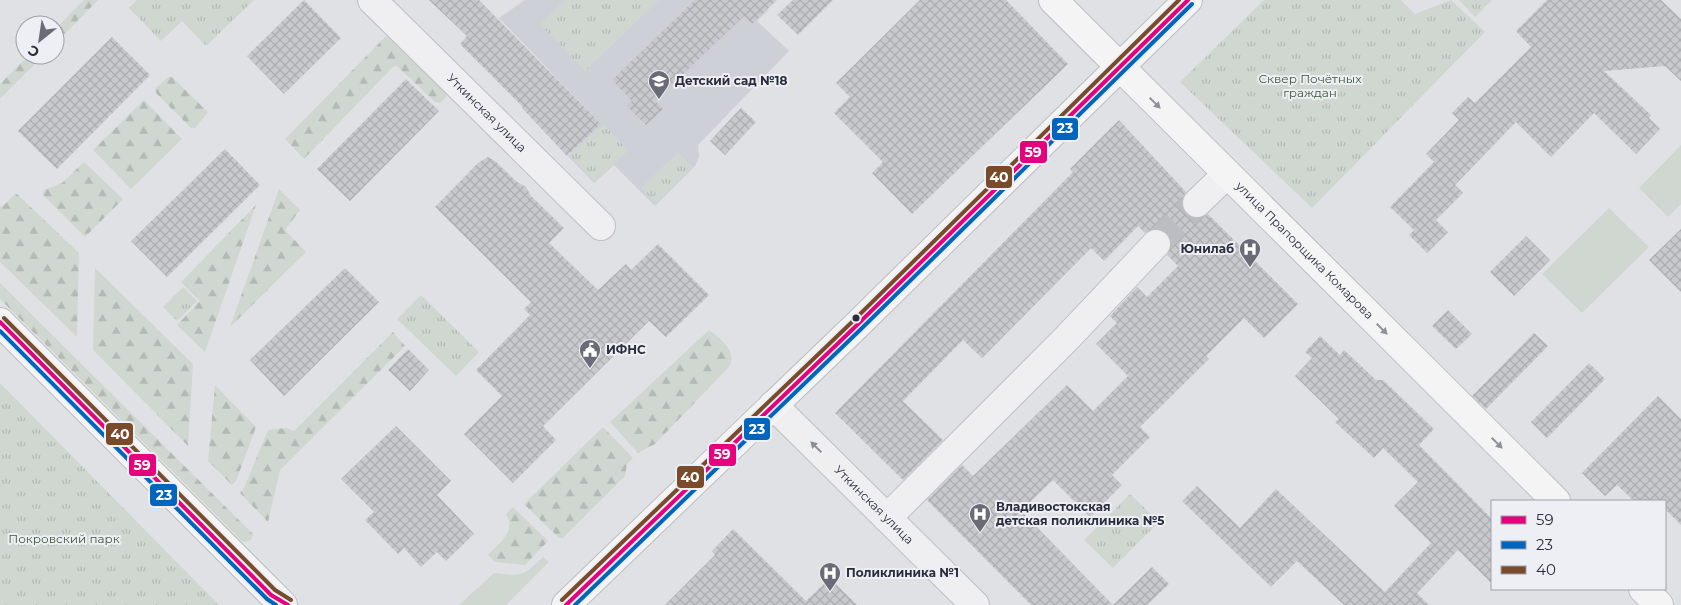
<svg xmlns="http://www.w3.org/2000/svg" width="1681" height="605" font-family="Montserrat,sans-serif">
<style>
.built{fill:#ced0d7}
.green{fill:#d0d7d0}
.forest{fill:url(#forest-firs)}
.park{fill:url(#park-tufts)}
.building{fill:url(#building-cross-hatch)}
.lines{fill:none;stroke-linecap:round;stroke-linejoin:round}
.minor-tunnel{stroke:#bbbdc2;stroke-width:28;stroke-dasharray:28 14;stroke-linecap:butt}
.minor-casing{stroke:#bebfc2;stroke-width:30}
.major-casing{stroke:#bcbec2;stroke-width:30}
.minor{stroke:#efeff1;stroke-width:28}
.major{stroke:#f4f4f5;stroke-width:28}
.bus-1-casing{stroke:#edeff4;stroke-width:8}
.bus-2-casing{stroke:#edeff4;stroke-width:8}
.bus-3-casing{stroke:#edeff4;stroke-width:8}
.bus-1{stroke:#e5007d;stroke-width:4}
.bus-2{stroke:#0065bd;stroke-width:4}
.bus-3{stroke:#7a4b2a;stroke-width:4}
.oneway{fill:#8e9098}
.oneway2{fill:#8c8e96}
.bus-dot{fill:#292d3c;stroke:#edeff4;stroke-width:2}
.labels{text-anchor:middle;stroke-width:4;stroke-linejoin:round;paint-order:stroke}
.park-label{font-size:12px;fill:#3a5637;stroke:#edeff4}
.poi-label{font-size:12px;font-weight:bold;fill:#292d3c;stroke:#edeff4;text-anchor:start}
.street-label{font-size:12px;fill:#292d3c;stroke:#edeff4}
.line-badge{stroke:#edeff4;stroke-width:2}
.badge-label{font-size:14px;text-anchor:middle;font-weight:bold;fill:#fff}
</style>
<defs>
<pattern id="forest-firs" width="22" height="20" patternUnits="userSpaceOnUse" patternTransform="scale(1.25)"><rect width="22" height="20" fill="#d0d7d0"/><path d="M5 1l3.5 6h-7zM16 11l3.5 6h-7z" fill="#b3b9b4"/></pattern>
<pattern id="park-tufts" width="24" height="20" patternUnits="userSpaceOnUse" patternTransform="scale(1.25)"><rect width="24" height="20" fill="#d0d7d0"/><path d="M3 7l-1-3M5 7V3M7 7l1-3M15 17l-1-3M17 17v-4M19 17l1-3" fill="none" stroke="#b3b9b4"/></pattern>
<pattern id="building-cross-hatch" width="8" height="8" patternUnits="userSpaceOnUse" patternTransform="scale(1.25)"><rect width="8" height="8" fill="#c8c9cc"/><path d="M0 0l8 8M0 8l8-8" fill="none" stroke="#acadb0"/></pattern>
</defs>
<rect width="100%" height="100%" fill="#e0e1e4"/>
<!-- built -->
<path class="built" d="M525 0H757L768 10 757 21 789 51 698 145 699 157 695 166 655 206 614 165 594 183 568 156 601 124 499 18Z"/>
<!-- green -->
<path class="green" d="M1681 145V204L1668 217 1639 188Z
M1609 208 1649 247 1582 313 1542 274Z
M543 557 549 562 506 605H459L494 573C523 576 522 577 543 557Z"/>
<!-- forest -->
<path class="forest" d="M84 0H98L55 44V29Z
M388 34 446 92V97L440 103 435 102 397 66 393 67 304 159 285 139Z
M29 55H44L0 99V84Z
M168 77H172L208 112 195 128H191L156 93 155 89Z
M144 100 182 139 131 189 93 150Z
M84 162 123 199 85 237 43 195 44 190 62 183Z
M279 189 300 210 285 230 306 252 230 327Z
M16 193 79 253 77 337 0 262V206L2 207Z
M256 205 205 352 177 325 200 301 181 282Z
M95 268 193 364 188 446 93 350Z
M0 283 253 534 251 540 245 542 242 541 0 299Z
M709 330C721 339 738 352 729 367L655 444 638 453 610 422Z
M393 332 405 346 280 470 268 522 240 493 244 488 268 430 286 428 294 431Z
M215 385 256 427 236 481 232 485 208 461Z
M603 427 633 458 627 464 625 476 563 538H559L524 504Z
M513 507 548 541 525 565 495 562 488 555C499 543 517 531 506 514Z"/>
<!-- park -->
<path class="park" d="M137 0H254L206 46 182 21 161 41 129 8Z
M565 0H659L585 71 540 24Z
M1264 0H1401L1415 14 1451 0 1485 32 1312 208 1180 82Z
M1459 0H1492L1475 17Z
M604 124 628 151 594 181 570 156Z
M678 152 692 167 656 203 641 188Z
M183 287 197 301 177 321 163 307Z
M421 295 479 352 456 376 397 319Z
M0 383 219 605H0Z
M1130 494 1159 522 1113 568 1084 540Z"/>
<!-- building -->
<path class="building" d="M304 0 341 38 284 94 247 56Z
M429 0H479L601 124 567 156 522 108 523 107 460 44 467 36Z
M695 0H777L752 24 744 16 655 101 663 109 646 125 627 106 632 101 612 80Z
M793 0H833L798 35 777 15Z
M920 0H1006L1068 64 912 214 872 173 883 162 834 113 850 97 836 83Z
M1547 0H1661L1681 19V81L1665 66 1604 71 1651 115 1649 118 1660 129 1636 154 1594 113 1551 157 1516 122 1455 185 1463 193 1436 220 1448 232 1427 253 1409 235 1414 230 1390 207 1434 162 1426 154 1459 120 1452 113 1468 97 1475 103 1531 47 1516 31Z
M112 37 150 75 57 169 18 131Z
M406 79 439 111 350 201 317 169Z
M741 108 756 122 725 155 710 141Z
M1119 120 1186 192 1182 198V206L1186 214 1193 218H1200L1208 214 1298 304 1264 338 1244 318 1206 356 1209 359 1140 427 1150 437 1112 475 1122 485 1090 517 1053 480 1021 511 1113 605 1152 567 1169 584 1147 605H1031L927 500 962 465 973 476 1067 385 1093 411 1128 376 1096 344 1117 323 1110 316 1137 287 1147 297 1178 266 1167 255 1171 247V239L1167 233 1159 229H1152L1145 233 1138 226 1104 261 1091 248 982 358 963 340 903 401 943 440 903 480 835 413 1073 172 1070 169Z
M225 149 260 185 167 277 131 241Z
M488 157 495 161 517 182 526 187 531 196 564 228 549 243 598 290 626 264 631 270 658 244 709 295 666 337 649 321 543 426 556 440 513 483 464 434 502 396 476 370 530 315 524 309 531 302 435 207 478 163Z
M1681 229V292L1649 260Z
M1526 236 1550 260 1514 296 1490 272Z
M345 268 379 302 284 396 250 360Z
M1448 310 1472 334 1456 349 1432 326Z
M1534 333 1548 346 1486 409 1472 396Z
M1320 336 1340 355 1344 350 1376 380H1383L1434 429 1419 445 1492 519V584L1458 550 1417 593 1429 605H1344L1297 561 1271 587 1182 501 1197 486 1240 528 1276 489 1385 592 1431 543 1394 506 1418 482 1383 448 1374 458 1335 422 1339 419 1295 376 1312 358 1305 352Z
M408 349 429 370 410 391 388 370Z
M1589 363 1605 379 1547 438 1531 422Z
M1658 396 1681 419V525L1665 509V501H1634L1617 485 1605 496 1582 473Z
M396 426 451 481 437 495 474 534 446 561 437 552 421 567 404 548 398 554 365 520 374 512 341 479Z
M733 529 806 601 830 578 857 605H665L715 555 712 551Z"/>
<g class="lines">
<!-- minor-tunnel -->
<path class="minor-tunnel" d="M1156 244 1197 203"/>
<!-- minor casing -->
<g class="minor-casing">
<g id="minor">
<path id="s1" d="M372 0 601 226"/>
<path d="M1197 203 1227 174"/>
<path id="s2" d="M773 405 975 605"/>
<path d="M887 518 1067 338 1156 244"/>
</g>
</g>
<!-- major casing -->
<g class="major-casing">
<g id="major">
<path id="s3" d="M1053 0 1556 501"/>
<path d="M0 322 283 605"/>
<path d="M1643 589 1659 605"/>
<path d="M566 605 856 326 1188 0"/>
</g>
</g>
<!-- minor -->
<use href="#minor" class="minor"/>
<!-- major -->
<use href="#major" class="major"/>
<!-- bus-1 casing -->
<g class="bus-1-casing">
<path id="bus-1" d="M0 322 271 595 288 605
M566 605 856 326 1188 0"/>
</g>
<!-- bus-2 casing -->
<g class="bus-2-casing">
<path id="bus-2" d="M0 331 267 599 276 605
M575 605 860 330 1192 4"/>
</g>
<!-- bus-3 casing -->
<g class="bus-3-casing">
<path id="bus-3" d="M4 318 275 590 291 600
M562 600 852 322 1179 0"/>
</g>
<!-- bus-1 -->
<use href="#bus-1" class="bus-1"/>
<!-- bus-2 -->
<use href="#bus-2" class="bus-2"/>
<!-- bus-3 -->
<use href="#bus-3" class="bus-3"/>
</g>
<!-- one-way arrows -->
<defs><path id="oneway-solid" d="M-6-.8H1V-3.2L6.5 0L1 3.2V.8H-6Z" transform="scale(1.25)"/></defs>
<g class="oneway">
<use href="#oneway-solid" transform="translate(1155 103) rotate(45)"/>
<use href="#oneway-solid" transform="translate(1382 329) rotate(45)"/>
<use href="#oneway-solid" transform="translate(1497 443) rotate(45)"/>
</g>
<use class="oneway2" href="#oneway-solid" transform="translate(816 447) rotate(-135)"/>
<!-- icons -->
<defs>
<g id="school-pin" transform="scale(1.125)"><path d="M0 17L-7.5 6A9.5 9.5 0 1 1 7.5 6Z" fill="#696c77" stroke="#edeff4"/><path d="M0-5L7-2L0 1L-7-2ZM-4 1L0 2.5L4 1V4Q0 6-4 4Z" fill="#fff"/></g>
<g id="hospital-pin" transform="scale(1.125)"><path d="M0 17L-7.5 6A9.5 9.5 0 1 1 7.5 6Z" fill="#696c77" stroke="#edeff4"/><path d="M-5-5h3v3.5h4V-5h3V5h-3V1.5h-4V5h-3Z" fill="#fff"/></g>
<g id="civic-pin" transform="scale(1.125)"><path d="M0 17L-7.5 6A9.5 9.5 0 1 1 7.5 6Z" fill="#696c77" stroke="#edeff4"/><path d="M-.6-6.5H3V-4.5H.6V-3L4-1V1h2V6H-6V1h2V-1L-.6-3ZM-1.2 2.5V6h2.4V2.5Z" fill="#fff"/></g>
</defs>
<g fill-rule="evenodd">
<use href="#school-pin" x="659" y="81"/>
<use href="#hospital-pin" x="1250" y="249"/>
<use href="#civic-pin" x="590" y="350"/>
<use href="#hospital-pin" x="980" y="514"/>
<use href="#hospital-pin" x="830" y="573"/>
</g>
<!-- markers -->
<circle class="bus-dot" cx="856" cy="318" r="4.5"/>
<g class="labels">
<!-- park labels -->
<g class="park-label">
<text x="1310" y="83">Сквер Почётных<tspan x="1310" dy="14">граждан</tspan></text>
<text x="64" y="543">Покровский парк</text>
</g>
<!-- poi labels -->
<g class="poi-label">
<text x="675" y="85">Детский сад №18</text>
<text x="1234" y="253" text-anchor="end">Юнилаб</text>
<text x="606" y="354">ИФНС</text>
<text x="996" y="511">Владивостокская<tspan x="996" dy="14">детская поликлиника №5</tspan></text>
<text x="846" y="577">Поликлиника №1</text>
</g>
<!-- street labels -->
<g class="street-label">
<text dy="4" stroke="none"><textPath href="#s1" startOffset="161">Уткинская улица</textPath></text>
<text dy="4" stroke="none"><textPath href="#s3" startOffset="355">улица Прапорщика Комарова</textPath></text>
<text dy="4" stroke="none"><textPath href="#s2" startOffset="142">Уткинская улица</textPath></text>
</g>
</g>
<g class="line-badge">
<rect x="1051" y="117" width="28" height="24" rx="5" fill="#0065bd"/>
<rect x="1019" y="140" width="29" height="24" rx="5" fill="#e5007d"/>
<rect x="985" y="165" width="28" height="24" rx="5" fill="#7a4b2a"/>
<rect x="743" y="417" width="28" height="24" rx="5" fill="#0065bd"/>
<rect x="105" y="422" width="29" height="24" rx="5" fill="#7a4b2a"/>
<rect x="708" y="443" width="29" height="24" rx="5" fill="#e5007d"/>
<rect x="128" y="453" width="29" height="24" rx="5" fill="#e5007d"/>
<rect x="676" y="465" width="29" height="24" rx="5" fill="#7a4b2a"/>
<rect x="149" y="483" width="29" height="24" rx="5" fill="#0065bd"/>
</g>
<g class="badge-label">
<text x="1065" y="133">23</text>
<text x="1033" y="157">59</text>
<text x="999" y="182">40</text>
<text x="757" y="434">23</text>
<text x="120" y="439">40</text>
<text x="722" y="459">59</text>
<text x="142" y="470">59</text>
<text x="690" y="482">40</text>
<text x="164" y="500">23</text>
</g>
<!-- legend -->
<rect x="1491" y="500" width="175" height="90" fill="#edeff4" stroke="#9fa1aa"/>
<rect x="1501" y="516" width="25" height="8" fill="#e5007d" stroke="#9fa1aa"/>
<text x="1536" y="525" font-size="15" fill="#292d3c">59</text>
<rect x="1501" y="541" width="25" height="8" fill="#0065bd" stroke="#9fa1aa"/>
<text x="1536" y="550" font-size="15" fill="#292d3c">23</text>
<rect x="1501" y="566" width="25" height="8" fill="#7a4b2a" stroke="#9fa1aa"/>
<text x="1536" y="575" font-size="15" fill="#292d3c">40</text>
<!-- north arrow -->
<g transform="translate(40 40) rotate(210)"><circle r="24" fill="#edeff4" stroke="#9fa1aa"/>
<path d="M0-4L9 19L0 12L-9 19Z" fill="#696c77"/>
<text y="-8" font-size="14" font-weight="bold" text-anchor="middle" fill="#292d3c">С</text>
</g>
</svg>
